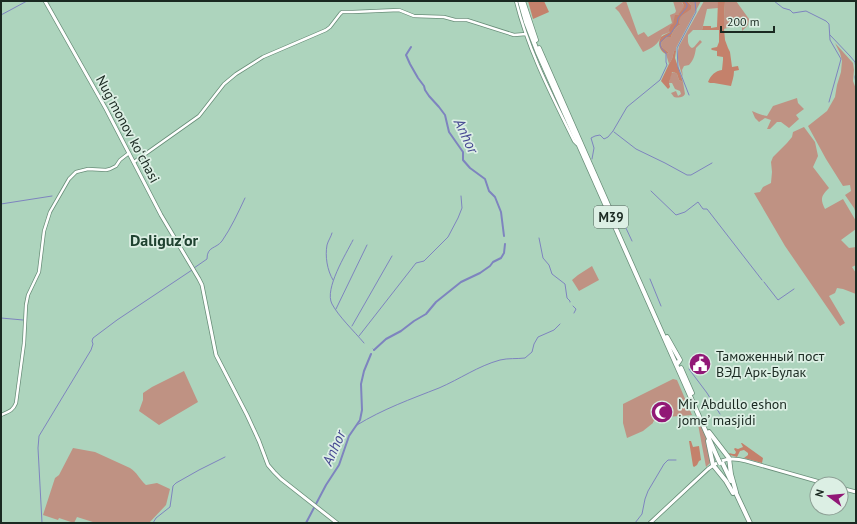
<svg xmlns="http://www.w3.org/2000/svg" width="857" height="524" font-family="'PT Sans',sans-serif">
<style>
.green{fill:#bf9283}
.forest{fill:#c4816b}
.lines{fill:none;stroke-linecap:round;stroke-linejoin:round}
.stream{stroke:#7e84bf;stroke-width:1}
.canal{stroke:#7e84bf;stroke-width:2}
.tertiary-casing{stroke:#688d78;stroke-width:4}
.secondary-casing{stroke:#688d78;stroke-width:4.5}
.trunk-casing{stroke:#688d78;stroke-width:5.5}
.tertiary{stroke:#fff;stroke-width:2.5}
.secondary{stroke:#fff;stroke-width:3}
.trunk{stroke:#fff;stroke-width:4}
.trunk-bridge-casing{stroke:#688d78;stroke-width:5.5;stroke-linecap:butt}
.trunk-bridge{stroke:#fff;stroke-width:4}
.labels{text-anchor:middle;stroke-width:3.5;stroke-linejoin:round;paint-order:stroke}
.shield{fill:#dcefe4;stroke:#54645c;stroke-width:1}
.shield-label{font-size:13px;font-weight:bold;fill:#1a2921}
.street-label{font-size:14px;fill:#1a2921;stroke:#dcefe4}
.poi-label{font-size:14px;fill:#1a2921;stroke:#dcefe4;text-anchor:start}
.water-label{font-size:15px;font-style:italic;fill:#464892;stroke:#dcefe4}
.quarter-label{font-size:16px;font-weight:bold;fill:#1f4230;stroke:#dcefe4}
</style>
<rect width="100%" height="100%" fill="#add4bd"/>
<!-- green -->
<path class="green" d="M622 1H626L638 35 644 32 648 37 672 23 670 15 675 13 676 11 673 1H681L684 6 683 9 678 15H675V20L670 32 662 35C658 45 652 48 643 52L619 12 615 8 623 2Z
M687 1H701L676 48V51H674L672 59 669 64 666 54 669 53 662 47 661 43 667 37H671C673 31 675 27 680 25L679 19 680 16 691 5Z
M704 1H718V8L707 9 703 26 702 30H693L688 35C688 40 687 45 692 48L694 47 700 40 702 42 696 48C695 54 694 60 689 65L684 66 682 70 683 77C679 66 676 57 679 46Z
M725 1H736L749 19 748 25 742 31V25L740 24 724 29V17Z
M835 43 853 63 854 70 853 81 856 89V214L854 208 845 195 851 191 850 185 843 186 826 159 808 126 827 111 835 97 837 85 841 72 842 61 840 53Z
M674 72 677 74 679 80 683 82 685 94C683 98 678 98 674 97L671 93 676 91 678 96 681 94 680 91 675 89 672 83H669L671 73Z
M797 98 798 103 804 109 796 115 799 119 789 128 781 122H777L770 129H767L771 120 765 118 759 122 755 118 752 111C757 113 761 115 767 116L773 106Z
M804 127 815 142 818 156 813 167 829 188C821 196 820 199 825 209L843 199 856 221V229L841 240 849 248 856 247V265L852 267 856 273V294L843 289 837 288 835 293 829 296 845 323 840 326 785 246 754 193 760 192 763 187 771 183 772 172 771 162 773 157 787 143 792 137 793 132Z
M592 266 599 280 579 291 572 280 578 275Z
M184 371 198 402 159 425 139 411 143 400V393L152 387Z
M673 379 677 380 692 415 667 417 666 416 658 417 653 422V423L643 431 627 438 623 423V404Z
M698 418 706 436 711 462 706 467 697 419Z
M73 448 95 452 130 468C137 472 140 480 146 485L157 483 170 489 166 505 149 523H96L77 517 74 523 59 518 58 520 43 515 55 478 59 475Z"/>
<!-- forest -->
<path class="forest" d="M528 1H544L549 12 533 19Z
M677 1H687L691 5V9C683 15 678 15 680 25 675 27 673 31 671 37H667L661 43 662 47 669 53 666 54C660 51 657 44 661 37 663 35 667 34 670 32L669 30 671 25 673 24 675 15H678C681 10 687 7 681 1Z
M718 1H725L724 17V29L725 40 728 48 730 52 732 67 738 66 739 70 734 71C734 77 732 81 731 86L714 83H710L708 82C711 75 715 71 722 70L723 60V57L717 56V51L712 50 711 49 712 48 717 47 719 42V30H702L703 26H711V28L717 27Z
M674 51H676L675 58 683 82 679 80 677 74 674 72H672L669 83 670 87 668 89 661 81 669 64 672 59Z
M689 441H691L693 447 699 446 701 460 699 461 697 465 694 467 693 466Z
M741 443H742L763 458 762 463 744 458 748 455V453L744 450 740 451 737 457 730 455 729 453 733 454H735L736 452 734 449 735 448 738 449 743 447Z"/>
<g class="lines">
<!-- stream -->
<path class="stream" d="M774 1 783 8 790 10 793 13 806 11 826 21 829 24 830 40 841 59 829 102
M1 15 27 1
M830 35 850 56 855 62 856 69
M856 72 855 77 856 84
M689 95 678 67 677 48 696 12 695 1
M614 132 636 149 665 163 687 175H691L712 163
M592 159 594 148 591 138 595 136 600 135 604 139 608 137 613 131 627 107 660 80 667 65 666 62V53C656 44 660 41 669 35 673 32 674 27 677 24L678 18 687 7V4L684 1
M651 191 676 215 685 212 698 202 703 209H707L762 280
M1 204 52 196
M618 211 632 241
M332 233C331 237 328 241 327 245 325 256 327 270 333 280
M539 238 543 258 549 265 552 274 565 284 567 298 570 301V302
M353 240C346 254 324 289 332 304 339 317 354 331 364 343
M194 268 207 259C207 246 216 249 222 241 231 228 238 213 245 198
M650 279 661 306
M764 282 778 300 794 289
M573 306 576 309 574 313
M336 309 367 245
M1 318 23 320
M352 326 392 256
M359 336 416 263 424 261 448 237 458 218 462 208 461 196
M373 349 374 350
M689 369 707 393 720 414
M357 425C383 409 411 399 439 388 460 379 478 366 500 360 508 358 517 359 525 358L532 352 534 344 538 337 554 330 560 324
M42 523 38 448 39 436 91 350 93 344 92 341 93 338 117 320 192 270
M153 523 156 518 170 507 173 486 176 483 199 470 225 457
M635 523 642 514 645 499 648 491 664 464 668 460H676"/>
<!-- canal -->
<path class="canal" d="M411 47 406 55 410 64 418 78 424 86 425 90 429 96 439 107 445 115 449 132 463 152V160L470 168 485 179 489 191 495 197 501 212 504 236
M374 350 386 339 401 331 414 321 426 314 436 302 461 282 480 273 490 266 493 262 501 258 504 253 505 244
M306 523 326 485 339 465 349 436 360 420 362 410 361 384 364 371 371 354"/>
<!-- tertiary casing -->
<g class="tertiary-casing">
<path id="tertiary" d="M516 1C528 50 552 96 574 141L577 144
M134 162 199 116 224 84 236 74 263 57 326 30 330 27 340 14 342 12H353L399 10 414 16 444 17 455 20H467L514 35 526 34
M1 415C8 412 13 411 16 403L24 343 26 305 28 295 39 272 44 231 50 212 69 179 76 172 88 169 106 170 110 169 116 166 120 160 129 153"/>
</g>
<!-- secondary casing -->
<g class="secondary-casing">
<path id="secondary" d="M45 1 106 109 161 215 199 279 202 285 216 355 247 415 259 441 268 465 274 472 281 479 337 523
M841 488 856 492
M650 523 708 469C721 459 730 457 746 461L827 484"/>
</g>
<!-- trunk casing -->
<g class="trunk-casing">
<path id="trunk" d="M520 1 526 22 538 53 718 459
M523 1 536 40
M539 48 613 216
M667 337 680 360 678 363 675 362
M681 368 692 393
M709 432 729 458 731 474 736 492
M708 441 713 465 726 481 733 493
M722 462 731 481
M735 491 750 523"/>
</g>
<!-- tertiary -->
<use href="#tertiary" class="tertiary"/>
<!-- secondary -->
<use href="#secondary" class="secondary"/>
<!-- trunk -->
<use href="#trunk" class="trunk"/>
<!-- trunk-bridge casing -->
<g class="trunk-bridge-casing">
<path id="trunk-bridge" d="M718 459 720 463"/>
</g>
<!-- trunk-bridge -->
<use href="#trunk-bridge" class="trunk-bridge"/>
</g>
<!-- icons -->
<defs>
<g id="civic-disc" transform="scale(1.15)"><circle r="9.5" fill="#911876" stroke="#dcefe4"/><path d="M-.6-6.5H3V-4.5H.6V-3L4-1V1h2V6H-6V1h2V-1L-.6-3ZM-1.2 2.5V6h2.4V2.5Z" fill="#fff"/></g>
<g id="mosque-disc" transform="scale(1.15)"><circle r="9.5" fill="#911876" stroke="#dcefe4"/><path d="M3.5-4.9A6 6 0 1 0 3.5 4.9A5 5 0 1 1 3.5-4.9Z" fill="#fff"/></g>
</defs>
<g fill-rule="evenodd">
<use href="#civic-disc" x="700" y="364"/>
<use href="#mosque-disc" x="662" y="412"/>
</g>
<g class="labels">
<!-- shield labels -->
<rect class="shield" x="594" y="206" width="34" height="22" rx="3"/>
<g class="shield-label">
<text x="611" y="222">M39</text>
</g>
<!-- street labels -->
<g class="street-label">
<text transform="translate(128 129) rotate(62)" y="5">Nugʻmonov koʻchasi</text>
</g>
<!-- poi labels -->
<g class="poi-label">
<text x="716" y="361">Таможенный пост<tspan x="716" dy="16">ВЭД Арк-Булак</tspan></text>
<text x="678" y="409">Mir Abdullo eshon<tspan x="678" dy="16">jome’ masjidi</tspan></text>
</g>
<!-- water labels -->
<g class="water-label">
<text transform="translate(466 136) rotate(64)" y="5">Anhor</text>
<text transform="translate(334 448) rotate(-66)" y="5">Anhor</text>
</g>
<!-- quarter labels -->
<g class="quarter-label">
<text x="164" y="246">Daliguz'or</text>
</g>
</g>
<!-- border -->
<rect width="857" height="524" fill="none" stroke="#1a2921" stroke-width="4"/>
<!-- north arrow -->
<g transform="translate(829 496) rotate(286)"><circle r="19" fill="#dcefe4" stroke="#8ea096"/>
<path d="M0-3L7 15L0 10L-7 15Z" fill="#911876"/>
<text y="-6" font-size="11" font-weight="bold" text-anchor="middle" fill="#1a2921">N</text>
</g>
<!-- scale -->
<path d="M721 26v6h53v-6" fill="none" stroke="#1a2921" stroke-width="2"/>
<text x="727" y="26" font-size="12" fill="#1a2921" stroke="#dcefe4" stroke-width="3" paint-order="stroke">200 m</text>
</svg>
